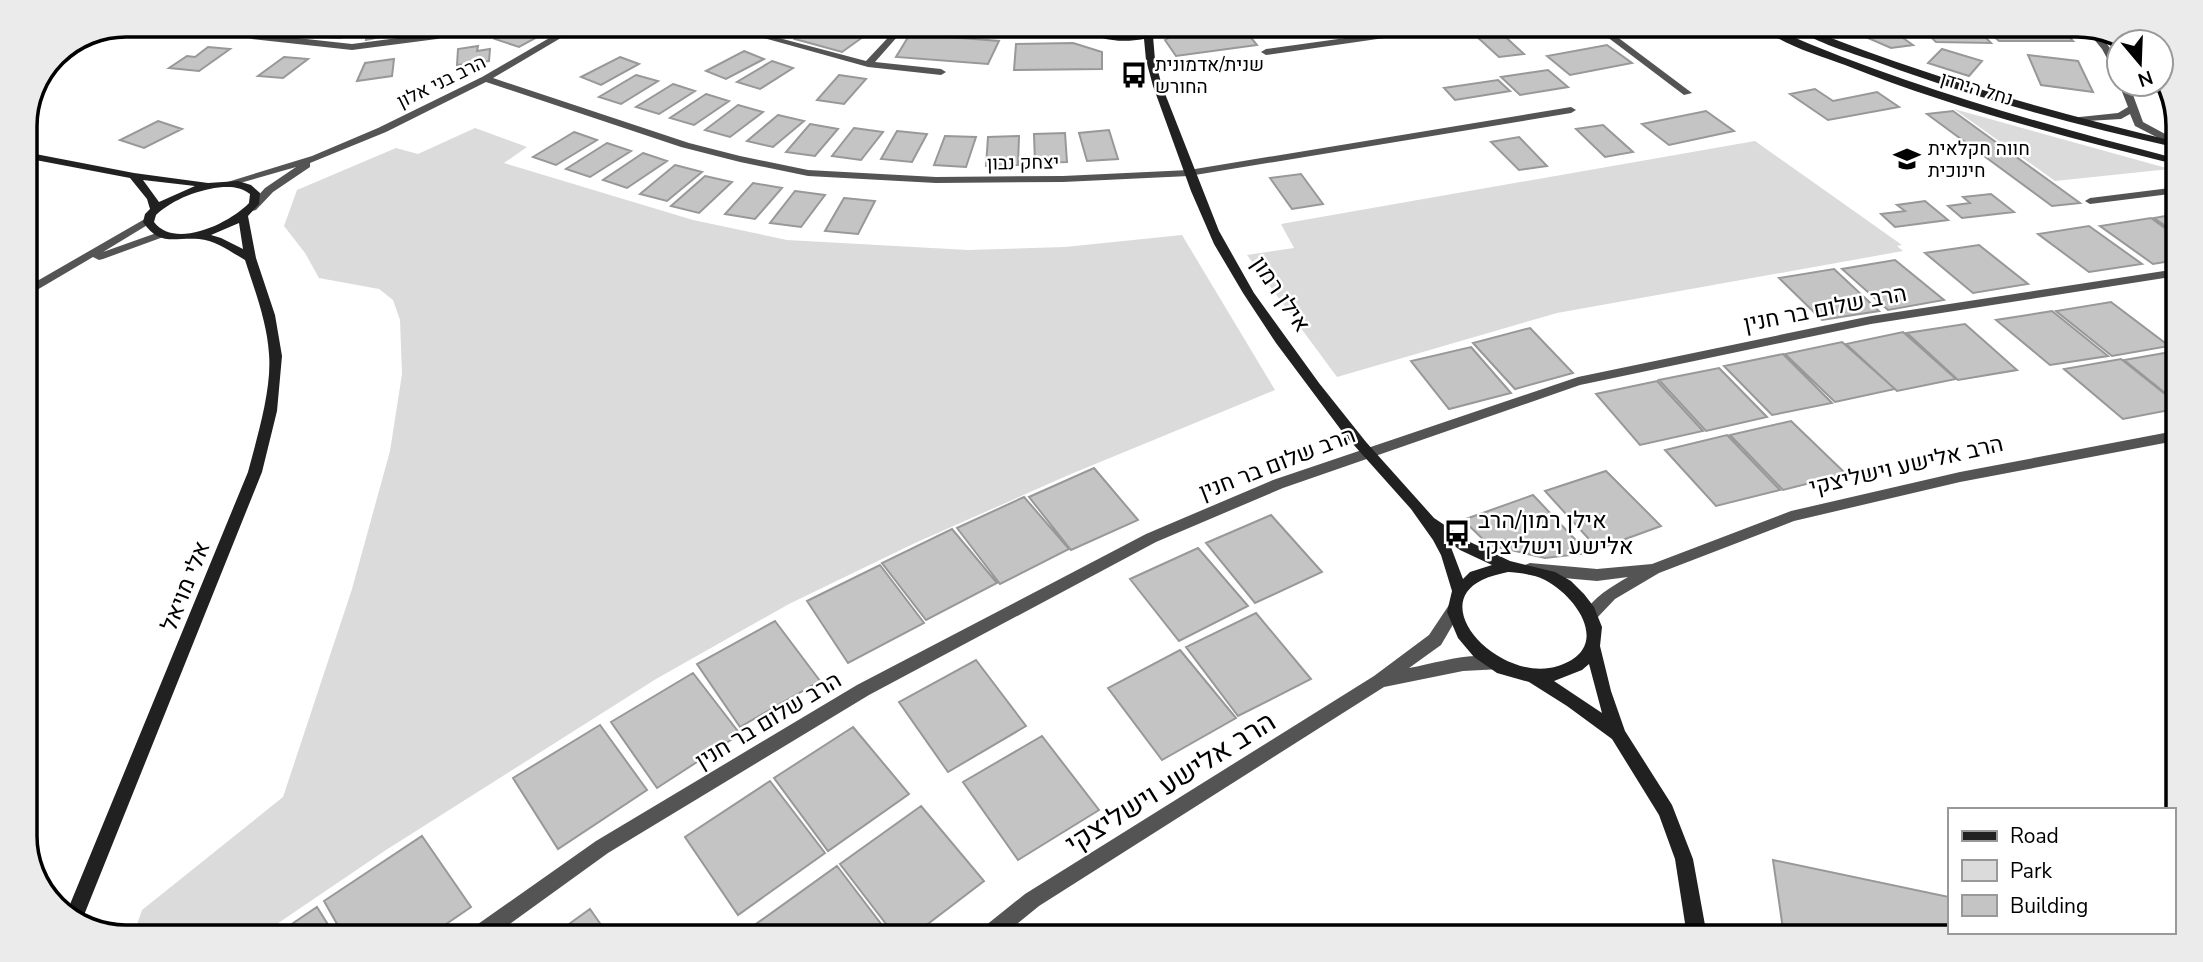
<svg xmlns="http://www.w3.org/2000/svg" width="2203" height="962" font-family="'Nunito Sans',Heebo,sans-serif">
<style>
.green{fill:#dbdbdb}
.building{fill:#c4c4c4;stroke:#989898;stroke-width:2}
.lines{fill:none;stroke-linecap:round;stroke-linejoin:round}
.lane{fill:#545454;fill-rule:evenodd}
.street{fill:#545454;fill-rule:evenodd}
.secondary{fill:#212121;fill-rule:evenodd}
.labels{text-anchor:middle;stroke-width:5;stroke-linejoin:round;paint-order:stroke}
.far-poi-label{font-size:19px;fill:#000;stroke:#fff;text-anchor:start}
.far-street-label{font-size:19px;fill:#000;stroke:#fff}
.street-label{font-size:23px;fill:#000;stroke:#fff}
.poi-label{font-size:23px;fill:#000;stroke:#fff;text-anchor:start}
.near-street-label{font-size:28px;fill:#000;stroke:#fff}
.rim{fill:none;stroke:#000;stroke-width:3.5}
</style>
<rect width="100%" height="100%" fill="#fff"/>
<!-- green -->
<path class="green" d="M1954 109 2170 169 2055 181Z
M475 128 527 147 504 163 693 220 787 240 968 250 1065 247 1182 235 1275 390 1071 474 915 543 789 604 656 679 386 850 268 930H135L142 910 283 797 352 589 390 451 402 374 400 320 393 300 379 289 319 278 305 253 284 226 297 190 396 148 418 154Z
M1755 141 1902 245 1897 246 1903 251 1557 313 1337 377 1247 255 1294 248 1281 224Z"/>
<!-- building -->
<path class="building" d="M323 25 341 27 357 25 341 38 310 36Z
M380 26H405V32L366 40 367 34 379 32Z
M514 27 541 35 519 47 495 39Z
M754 27H801L783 37Z
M813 27H851L870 32 842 52 795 39Z
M1184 29H1244L1257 45 1176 56 1165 40Z
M1277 29H1323L1324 30 1283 36Z
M1852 31H1893L1913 45 1891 48Z
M1500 32 1524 54 1499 57 1475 35Z
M1926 32H1980L1991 43 1936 42Z
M1989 32H2064L2073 41H1999Z
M910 34 999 41 988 64 896 57Z
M1073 43 1102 52V69L1014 70 1016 44Z
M1607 45 1632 63 1570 75 1547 56Z
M478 46 477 51 490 49 489 61 457 65 458 49Z
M208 47 230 49 199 71 169 68 187 56 195 57Z
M1942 49 1982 61 1969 76 1928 63Z
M744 51 764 59 726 79 706 71Z
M2028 55 2078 61 2093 92 2041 85Z
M284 57 308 59 283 78 258 76Z
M620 57 639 64 601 85 581 77Z
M394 59 392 76 357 81 365 63Z
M772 61 793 68 760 89 737 82Z
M1548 70 1568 87 1520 95 1501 77Z
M636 75 658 81 621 104 599 97Z
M839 75 866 79 844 104 817 100Z
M1498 80 1510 91 1455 100 1444 88Z
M673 84 695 91 659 114 636 107Z
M1815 89 1833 101 1877 92 1899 107 1828 120 1790 94Z
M706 94 729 101 694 125 670 118Z
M738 105 763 112 730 137 705 130Z
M1706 111 1734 131 1669 145 1642 124Z
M1953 111 2080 203 2052 206 1927 114Z
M778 115 804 121 773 147 747 141Z
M158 121 182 129 144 148 120 140Z
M810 124 838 129 815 156 786 152Z
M1603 125 1633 152 1605 157 1576 129Z
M854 128 883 132 861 160 832 156Z
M1109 130 1118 159 1087 161 1079 133Z
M897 131 927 134 912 162 881 159Z
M574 132 597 140 556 165 533 157Z
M1065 133 1067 162 1035 163 1034 134Z
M945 136 976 137 966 167 934 165Z
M1019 136 1018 165 986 166 988 137Z
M1519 137 1547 166 1519 170 1491 142Z
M607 143 631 151 590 177 566 169Z
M643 153 667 161 627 188 603 180Z
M675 165 702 172 667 201 640 194Z
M1301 174 1323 204 1292 209 1270 178Z
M705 176 732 182 699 213 671 206Z
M753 183 782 188 755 219 725 214Z
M795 191 825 195 801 227 770 223Z
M1991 194 2014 212 1962 218 1948 206 1970 203 1963 197Z
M844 198 875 201 858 234 825 231Z
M1925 201 1948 220 1895 227 1881 214 1905 211 1897 205Z
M2177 214V234L2154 218Z
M2151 218 2177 237V260L2153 264 2100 226Z
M2089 226 2142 264 2089 272 2038 234Z
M1979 245 2028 284 1973 293 1925 253Z
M1895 260 1944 300 1888 310 1842 269Z
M1834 269 1879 311 1822 320 1779 278Z
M2111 302 2169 346 2112 356 2056 311Z
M2052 311 2108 356 2050 365 1996 320Z
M1965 324 2017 370 1958 380 1907 333Z
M1530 328 1573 373 1515 389 1473 343Z
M1903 332 1956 379 1897 391 1846 344Z
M1842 342 1895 389 1835 402 1785 354Z
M1471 347 1511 393 1449 409 1411 361Z
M2176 351 2175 401 2124 360Z
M1783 354 1832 403 1772 415 1724 366Z
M2121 359 2175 402V409L2123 419 2064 369Z
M1719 368 1767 417 1706 431 1659 380Z
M1657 381 1703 431 1640 445 1596 394Z
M1791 421 1846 474 1783 490 1730 435Z
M1727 435 1780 490 1716 506 1665 450Z
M1094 468 1138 520 1071 550 1029 497Z
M1606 471 1661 526 1598 549 1545 491Z
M1533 495 1588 553 1545 558 1489 545 1463 520Z
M1024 497 1069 549 1000 584 957 528Z
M1271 515 1322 572 1255 603 1206 543Z
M952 529 997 583 926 620 882 563Z
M1198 548 1248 606 1179 641 1130 579Z
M880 565 924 623 848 663 807 601Z
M1256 613 1311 679 1238 716 1186 647Z
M775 621 820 681 740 727 697 664Z
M1180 650 1236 718 1162 760 1108 688Z
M976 660 1026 726 948 772 899 702Z
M693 673 740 734 657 788 611 722Z
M600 725 647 790 558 849 513 778Z
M853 727 909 794 828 851 774 778Z
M1042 736 1099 810 1018 860 963 782Z
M770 781 825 853 738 915 685 837Z
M921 806 984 881 916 933H893L840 864Z
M422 836 471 907 436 931H341L324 901Z
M1773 860 1949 897V932H2024L2025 937 1784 936Z
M837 866 888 933 752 932 749 929Z
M317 907 332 931 283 930Z
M590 909 606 932H558Z"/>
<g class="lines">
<!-- lane -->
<path class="lane" d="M2178 187V193L2090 204 2085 201 2090 198Z"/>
<!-- street -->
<path class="street" d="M463 26H476L437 39 352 50 252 39 247 36 252 33 352 44 436 33Z
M570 26H581L493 78 689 143 740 156 808 170 936 177 1063 176 1189 170 1571 107 1576 110 1571 113 1189 176 1063 182 936 183 808 176 740 162 681 147 486 82 386 132 310 163V167L273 192 256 210 252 211 247 208 265 188 296 167 226 187 221 184 312 156 378 128 482 77Z
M724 27H738L866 61 897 28H905L875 62 941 69 946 72 941 75 868 67Z
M1403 30H1423L1419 33 1266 55 1261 52 1266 49Z
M1598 30H1608L1692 93 1684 95Z
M2088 32H2097C2109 46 2119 57 2119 76L2116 75 2102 49Z
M2119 84H2129L2143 122 2178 141V148L2135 126 2130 114 2121 119 2070 122V118L2118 113 2128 107Z
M150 216 154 217V221L103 252 162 231 168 234 166 236 103 259 99 260 93 257 25 297V288Z
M2177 269V276L1871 324 1580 385 1283 488 1156 542 869 695 608 853 500 931H475L478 924 596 841 857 685 1146 534 1273 480 1578 377 1871 316Z
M2175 431V441L1960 482 1794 521 1659 573 1615 599 1596 619 1591 621 1586 619 1583 615C1593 597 1611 587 1628 577L1597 581 1530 575 1525 573 1523 569 1525 565 1530 563 1597 569 1652 564 1791 511 1960 472Z
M1454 603 1459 605 1462 609 1441 645 1409 668C1437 663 1473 650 1501 659L1503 664 1501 669 1463 671 1384 687 1039 906 1006 933H983L985 926 1025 894 1374 676 1429 635 1449 605Z"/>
<!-- secondary -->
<path class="secondary" d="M1081 28C1096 28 1110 36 1126 35 1140 35 1151 29 1165 29L1153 36 1155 60 1162 86 1219 231 1254 293 1319 383 1366 442 1434 518 1470 542 1510 561 1555 572 1571 581 1584 594 1594 607 1602 627 1600 646 1611 691 1625 731 1672 805 1693 859 1707 936H1687L1675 859 1659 815 1612 739 1567 706 1529 682 1497 673 1474 657 1458 638 1447 612 1452 591 1441 555 1433 540 1411 509 1344 434 1276 343 1243 293 1214 244 1191 191 1153 86 1146 60 1144 39C1122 43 1099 41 1081 28ZM1449 542 1460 550 1492 565 1470 572 1463 579ZM1508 572C1520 573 1534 574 1545 580 1579 598 1612 649 1558 666 1502 684 1426 607 1482 580 1490 576 1500 574 1508 572ZM1589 664 1602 713 1554 681 1582 670Z
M1767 31H1779C1908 87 2042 124 2178 159V165C2065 137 1953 108 1845 65 1821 56 1786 46 1767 31Z
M1801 31H1813C1932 78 2054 113 2178 142V148C2077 125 1977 99 1880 63 1856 54 1821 45 1801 31Z
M25 152 134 173 208 183 238 181 251 185 260 193 259 204 248 216 256 258 275 315 282 356 277 411 262 472 80 925 66 914 248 472C257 438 272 389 269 354 267 322 255 291 245 260 231 252 215 240 199 239 174 237 160 247 143 222L145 214 150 209 147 199 130 178 25 158ZM143 180 195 186 159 202ZM223 187C233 187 241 187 250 194L249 203C230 223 175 250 154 222L156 215C173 199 200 189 223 187ZM239 223 243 249 221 238 211 235Z"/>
</g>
<!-- icons -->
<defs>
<g id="bus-bare" transform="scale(2.1)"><path d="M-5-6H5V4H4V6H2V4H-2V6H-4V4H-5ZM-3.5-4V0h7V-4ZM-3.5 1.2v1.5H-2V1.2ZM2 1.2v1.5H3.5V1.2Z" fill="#000" stroke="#fff" stroke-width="2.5" paint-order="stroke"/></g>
<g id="school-bare" transform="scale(2.1)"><path d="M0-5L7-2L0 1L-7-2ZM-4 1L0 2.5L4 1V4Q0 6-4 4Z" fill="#000" stroke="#fff" stroke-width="2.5" paint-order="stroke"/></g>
</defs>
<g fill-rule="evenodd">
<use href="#bus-bare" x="1134" y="75"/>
<use href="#school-bare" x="1907" y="159"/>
<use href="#bus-bare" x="1457" y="533"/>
</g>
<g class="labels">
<!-- far-poi labels -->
<g class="far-poi-label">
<text x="1155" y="71">שנית/אדמונית<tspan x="1155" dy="22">החורש</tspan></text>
<text x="1928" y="155">חווה חקלאית<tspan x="1928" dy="22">חינוכית</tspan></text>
</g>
<!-- far-street labels -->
<g class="far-street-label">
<text transform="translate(441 81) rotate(-26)" y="7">הרב בני אלון</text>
<text transform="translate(1977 88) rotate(17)" y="7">נחל הירדן</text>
<text transform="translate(1023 162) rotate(-1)" y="7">יצחק נבון</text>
</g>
<!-- street labels -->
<g class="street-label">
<text transform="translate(1281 294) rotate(56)" y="8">אילן רמון</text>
<text transform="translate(1825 308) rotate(-11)" y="8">הרב שלום בר חנין</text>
<text transform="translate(1277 463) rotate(-21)" y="8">הרב שלום בר חנין</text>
<text transform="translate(1906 465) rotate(-13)" y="8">הרב אלישע וישליצקי</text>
<text transform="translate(185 586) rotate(-68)" y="8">אלי מויאל</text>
<text transform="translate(768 720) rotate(-31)" y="8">הרב שלום בר חנין</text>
</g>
<!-- poi labels -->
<g class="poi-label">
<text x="1478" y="528">אילן רמון/הרב<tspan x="1478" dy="26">אלישע וישליצקי</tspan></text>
</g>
<!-- near-street labels -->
<g class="near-street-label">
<text transform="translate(1170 782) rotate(-32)" y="10">הרב אלישע וישליצקי</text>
</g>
</g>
<!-- crop -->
<path d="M0 0H2203V962H0ZM126 37H2077A89 89 0 0 1 2166 126V836A89 89 0 0 1 2077 925H126A89 89 0 0 1 37 836V126A89 89 0 0 1 126 37Z" fill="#ebebeb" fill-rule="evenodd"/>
<path class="rim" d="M126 37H2077A89 89 0 0 1 2166 126V836A89 89 0 0 1 2077 925H126A89 89 0 0 1 37 836V126A89 89 0 0 1 126 37Z"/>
<!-- legend -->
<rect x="1948" y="808" width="228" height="126" fill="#ffffff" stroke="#999999" stroke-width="2"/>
<rect x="1962" y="831" width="35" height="10" fill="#212121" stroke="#999999" stroke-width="2"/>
<text x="2010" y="843" font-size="21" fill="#000000">Road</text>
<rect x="1962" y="860" width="35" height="21" fill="#dbdbdb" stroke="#999999" stroke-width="2"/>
<text x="2010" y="878" font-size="21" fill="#000000">Park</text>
<rect x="1962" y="895" width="35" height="21" fill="#c4c4c4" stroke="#999999" stroke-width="2"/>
<text x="2010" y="913" font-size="21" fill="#000000">Building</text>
<!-- north arrow -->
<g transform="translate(2140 63) rotate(161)"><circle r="33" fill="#ffffff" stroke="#999999" stroke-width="2"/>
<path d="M0-5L12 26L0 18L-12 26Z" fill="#000000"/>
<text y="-10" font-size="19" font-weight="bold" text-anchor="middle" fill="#000000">N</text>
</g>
</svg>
